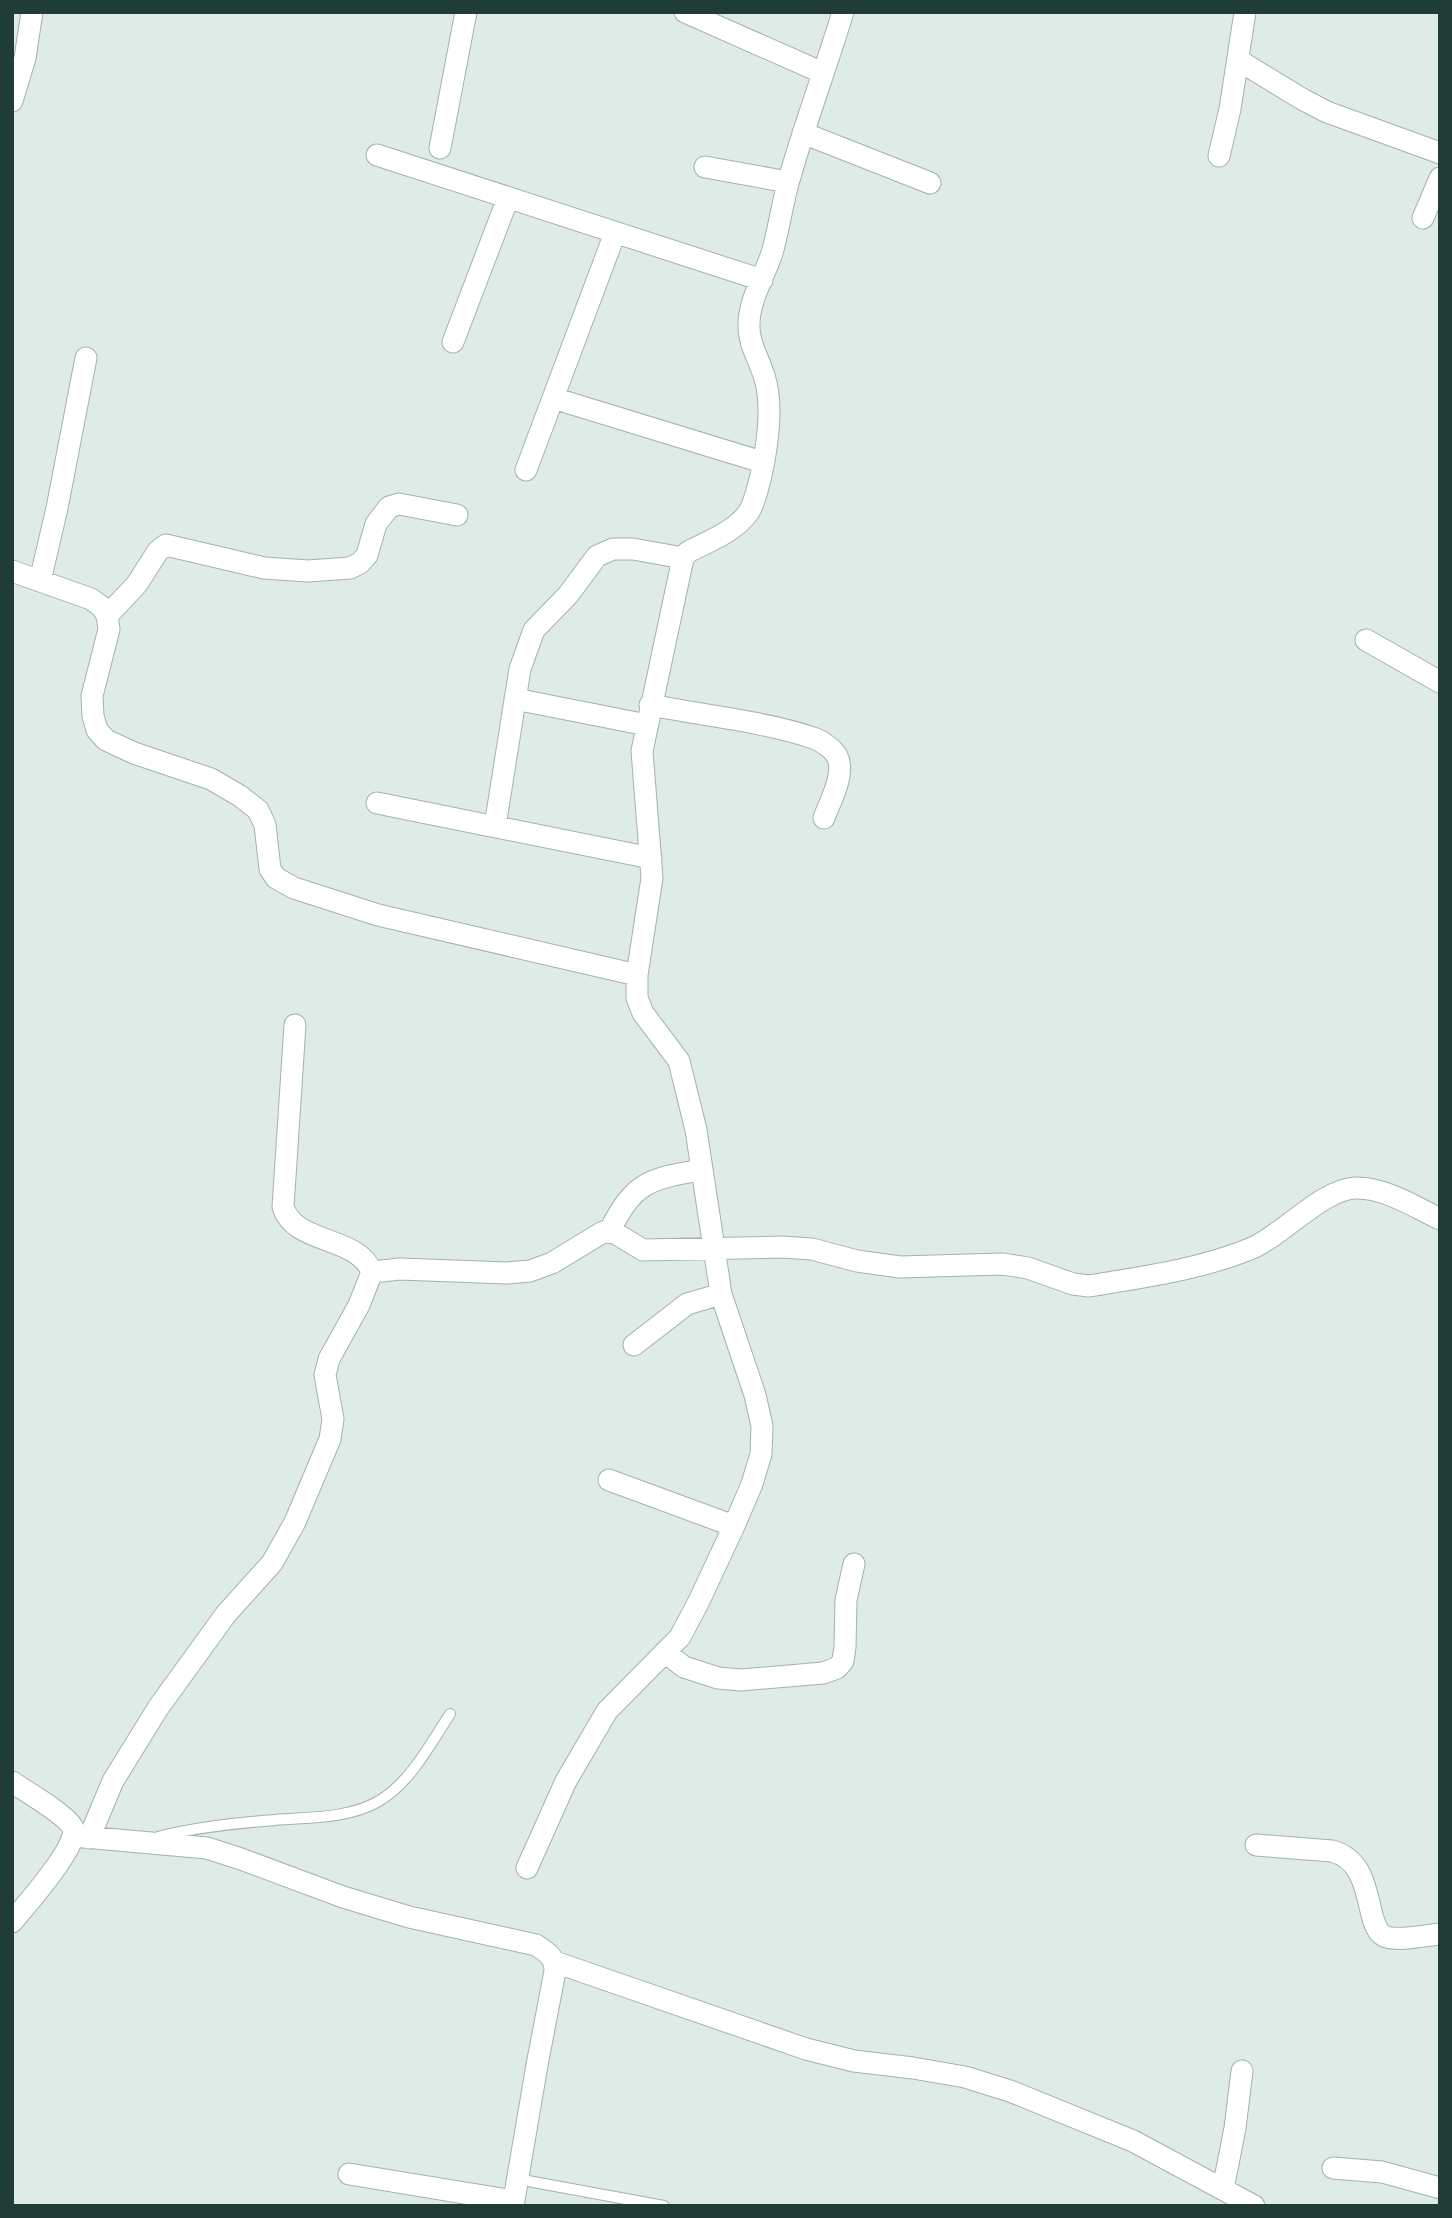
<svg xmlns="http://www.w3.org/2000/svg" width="1452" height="2218" font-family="Montserrat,sans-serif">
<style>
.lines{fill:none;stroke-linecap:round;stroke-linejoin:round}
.lane-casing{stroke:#a2b3ae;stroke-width:12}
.street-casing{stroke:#a2b3ae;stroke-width:23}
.lane{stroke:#fff;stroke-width:10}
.street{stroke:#fff;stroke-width:21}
</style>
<rect width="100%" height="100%" fill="#dfebe7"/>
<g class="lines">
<!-- lane casing -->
<g class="lane-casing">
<path id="lane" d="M158 1837C196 1827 236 1823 275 1820 309 1817 348 1819 379 1801 410 1783 431 1743 450 1714
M517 2179 664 2206"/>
</g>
<!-- street casing -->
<g class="street-casing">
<path id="street" d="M685 12 823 73
M1238 60 1302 99 1327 112 1440 153
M12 101 25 58 32 12
M803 133 930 183
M440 148 466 12
M377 155 762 280
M1219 156 1230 109 1245 12
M705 167 788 182
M1423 218 1440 178
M453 342 508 198
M553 398 762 462
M526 470 615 233
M12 571 91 599 102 607 107 616 109 629 92 696 93 716 97 730 106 740 134 753 211 779 240 796 258 810 265 825 270 869 276 878 294 888 378 915 637 975
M40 581 57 508 86 358
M107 616 137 584 158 551 166 545 264 568 308 571 350 568 360 563 367 555 376 524 389 507 399 504 457 515
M1366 640 1440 682
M515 699 647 725
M650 705C702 715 768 722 816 739 823 742 833 749 837 756 846 774 830 801 824 818
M377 803 651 858
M495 826 520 669 534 630 568 595 597 556 613 549H633L683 558
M609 1232C634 1182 648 1179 701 1170
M372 1272 400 1269 507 1273 530 1271 552 1263 603 1232 615 1233 643 1250 782 1247 812 1249 857 1261 900 1267 1002 1264 1028 1268 1073 1284 1089 1286C1143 1277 1198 1270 1250 1249 1282 1236 1321 1190 1355 1188 1384 1187 1415 1207 1440 1219
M634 1345 687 1304 721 1294
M609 1480 734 1526
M665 1652 684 1667 718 1678 741 1680 823 1673 837 1668 843 1661 845 1647 846 1600 854 1564
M12 1782C25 1791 67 1815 73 1828 80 1845 24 1907 12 1922
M73 1836 207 1848 241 1859 343 1897 409 1917 536 1945C548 1953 555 1957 555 1971L537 2065 513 2206
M89 1838 113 1781 158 1708 226 1614 272 1563 295 1522 330 1439 333 1419 325 1375 329 1359 359 1305 372 1272C357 1235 295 1245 283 1207L295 1025
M1256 1845 1332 1851C1377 1863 1363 1925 1384 1936 1395 1942 1427 1935 1440 1934
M527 1868 566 1781 607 1711 680 1637 699 1601 734 1526 752 1484 761 1454 762 1426 755 1395 721 1294 696 1130 679 1061 643 1013 637 998V975L652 878 642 751 683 558 688 552C709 541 742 529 752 506 764 474 775 412 765 379 760 360 748 344 749 324 749 300 765 275 772 253 779 229 782 204 789 180 805 123 826 68 843 12
M555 1962 806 2049 854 2061 913 2068 965 2077 1010 2091 1133 2141 1254 2206
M1333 2168 1382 2172 1440 2188
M349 2174 513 2201
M1223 2189 1235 2128 1242 2071"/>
</g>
<!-- lane -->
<use href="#lane" class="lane"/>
<!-- street -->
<use href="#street" class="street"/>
</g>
<!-- border -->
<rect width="1452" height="2218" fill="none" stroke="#203c36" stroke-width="28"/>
</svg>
